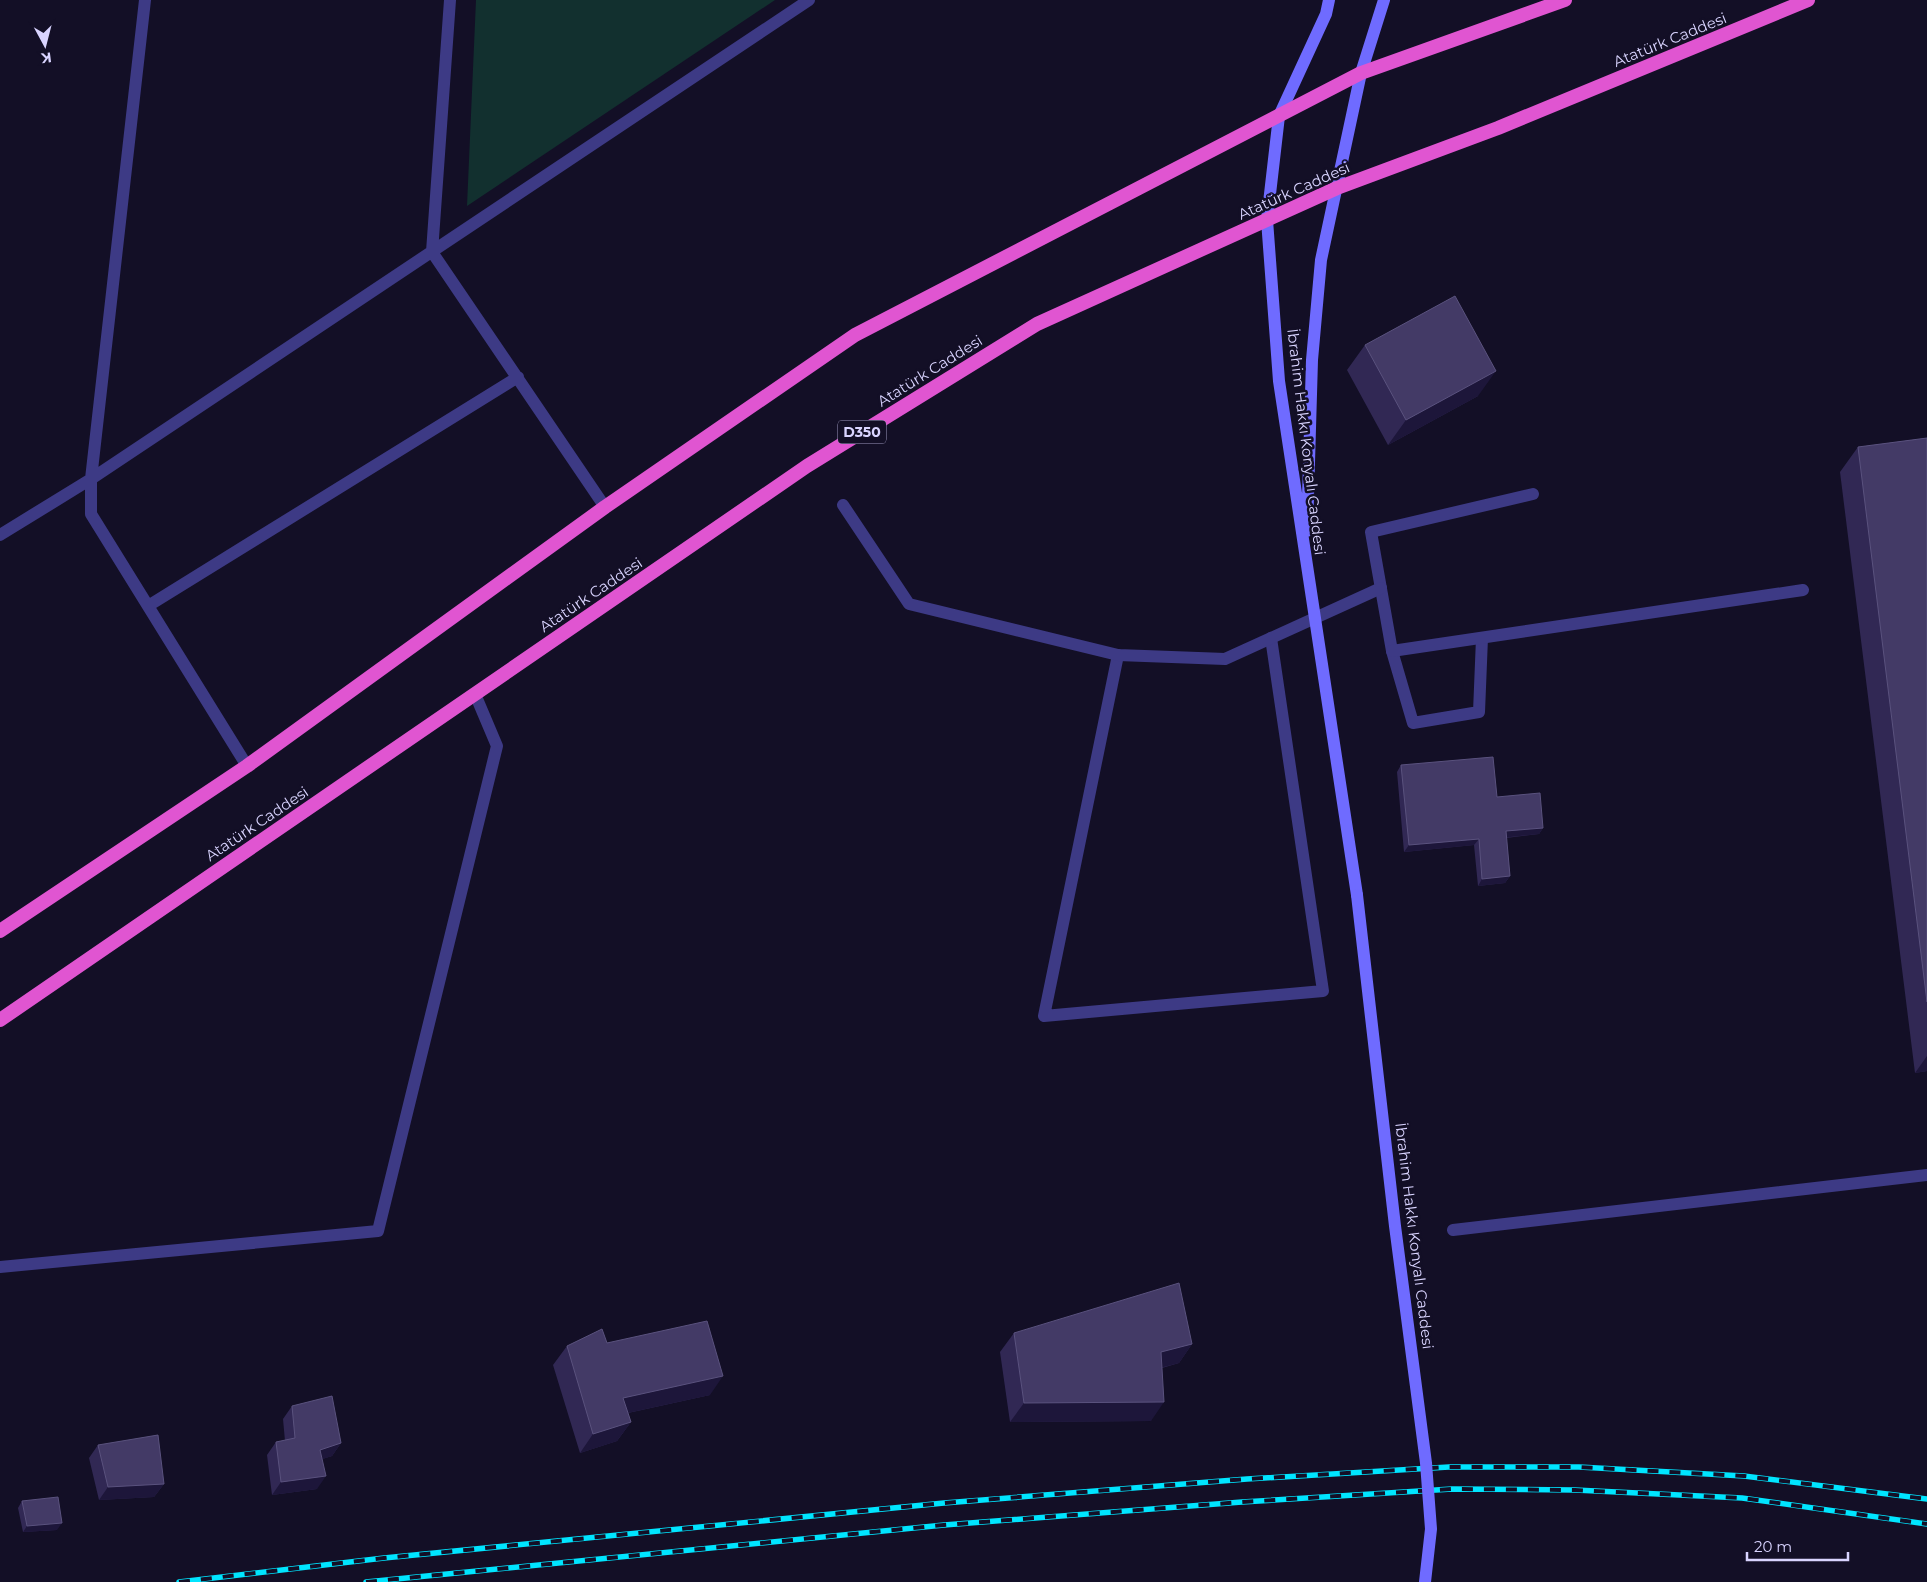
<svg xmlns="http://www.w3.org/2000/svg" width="1927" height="1582" font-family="Montserrat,sans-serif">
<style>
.green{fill:#12302f}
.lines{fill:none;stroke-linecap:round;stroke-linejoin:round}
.service{stroke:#3d3a85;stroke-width:12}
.minor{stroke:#3d3a85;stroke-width:12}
.tertiary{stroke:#3d3a85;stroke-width:12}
.secondary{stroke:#6f6bff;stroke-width:12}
.trunk{stroke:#e055d1;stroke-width:14}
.rail-casing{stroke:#00e5ff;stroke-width:5.5}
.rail{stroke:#130f26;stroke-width:4;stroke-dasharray:11;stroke-linecap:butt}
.secondary-bridge{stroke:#6f6bff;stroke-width:12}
.wall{fill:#312854}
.shaded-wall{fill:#1d163a}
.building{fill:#433a66;stroke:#5a527e}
.labels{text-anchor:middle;stroke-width:5;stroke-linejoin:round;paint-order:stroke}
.shield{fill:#130f26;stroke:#9e99be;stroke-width:1}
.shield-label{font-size:14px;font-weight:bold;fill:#d9d4ff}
.street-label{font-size:15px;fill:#d9d4ff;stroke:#130f26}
</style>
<rect width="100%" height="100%" fill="#130f26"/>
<!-- green -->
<path class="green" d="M476 0H775L467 206Z"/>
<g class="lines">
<!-- service -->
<path class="service" d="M1482 638 1479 712 1413 723 1392 651 1371 532 1533 494
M1118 655 1044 1016 1323 991 1271 638
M1453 1230 1927 1175"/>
<!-- minor -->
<path class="minor" d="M145 0 91 479V514L247 766
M450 0 432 252 605 507
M843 505 909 604 1118 655 1225 659 1381 588
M0 535 91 479 809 0
M148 606 518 377
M0 1267 378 1231 497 746 475 694"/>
<!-- tertiary -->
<path class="tertiary" d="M1392 651 1803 590"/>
<!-- secondary -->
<path class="secondary" d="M1329 0 1326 14 1279 116 1267 220 1279 381 1357 895
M1307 531 1312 360 1321 260 1361 73 1384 0"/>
<!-- trunk -->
<path class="trunk" d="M0 931 247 766 605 507 855 335 1361 73 1565 0
M0 1020 807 466 1037 324 1337 188 1498 128 1808 0"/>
<!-- rail casing -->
<g class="rail-casing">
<path id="rail" d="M179 1582 384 1558 944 1503 1247 1479 1449 1467H1579L1744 1476 1927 1499
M366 1582 944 1525 1242 1502 1452 1489 1575 1490 1742 1498 1927 1524"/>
</g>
<!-- rail -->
<use href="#rail" class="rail"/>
<!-- secondary-bridge -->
<path class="secondary-bridge" d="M1357 895 1395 1226 1426 1463 1431 1529 1425 1582"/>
</g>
<!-- wall -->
<path class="wall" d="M1365 345 1478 396 1388 445 1347 370Z
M1927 438V1071L1915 1073 1840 472 1858 447Z
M1401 765 1497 797 1543 828 1539 834 1506 838 1510 876 1505 883 1478 886 1474 845 1404 852 1397 772Z
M1014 1333 1192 1344 1179 1363 1162 1368 1151 1421 1010 1422 1000 1352Z
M607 1343 710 1395 628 1413 631 1422 617 1441 580 1453 553 1365 567 1346Z
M292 1406 341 1443 332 1456 322 1459 317 1489 272 1495 267 1455 276 1442 285 1441 283 1419Z
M98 1445 164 1484 154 1497 99 1500 89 1458Z
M22 1501 57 1530 23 1532 18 1508Z"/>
<!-- shaded-wall -->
<path class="shaded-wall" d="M1496 371 1478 396 1388 445 1406 420Z
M1543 828 1539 834 1501 838 1506 831Z
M1479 839 1474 845 1404 852 1409 845Z
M1510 876 1505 883 1478 886 1482 879Z
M1927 1056V1071L1915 1073Z
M1192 1344 1179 1363 1148 1371 1161 1352Z
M723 1376 710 1395 609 1417 623 1398Z
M1164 1402 1151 1421 1010 1422 1024 1403Z
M631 1422 617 1441 580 1453 593 1434Z
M341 1443 332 1456 311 1463 320 1450Z
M326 1476 317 1489 272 1495 281 1482Z
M164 1484 154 1497 99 1500 108 1487Z
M62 1523 57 1530 23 1532 27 1526Z"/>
<!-- building -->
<path class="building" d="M1455 296 1496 371 1406 420 1365 345Z
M1927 438V1002L1858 447Z
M1493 757 1497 797 1540 793 1543 828 1506 831 1510 876 1482 879 1479 839 1409 845 1401 765Z
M1179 1283 1192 1344 1161 1352 1164 1402 1024 1403 1014 1333Z
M707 1321 723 1376 623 1398 631 1422 593 1434 567 1346 602 1329 607 1343Z
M332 1396 341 1443 320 1450 326 1476 281 1482 276 1442 295 1438 292 1406Z
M158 1435 164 1484 108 1487 98 1445Z
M58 1497 62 1523 27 1526 22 1501Z"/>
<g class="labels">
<!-- shield labels -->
<rect class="shield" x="838" y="420.5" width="48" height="23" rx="4"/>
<g class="shield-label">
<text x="862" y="437">D350</text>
</g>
<!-- street labels -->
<g class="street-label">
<text transform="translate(1670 40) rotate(-22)" y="5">Atatürk Caddesi</text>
<text transform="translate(1294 191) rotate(-24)" y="5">Atatürk Caddesi</text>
<text transform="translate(930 371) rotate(-32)" y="5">Atatürk Caddesi</text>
<text transform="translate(1306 442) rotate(83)" y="5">İbrahim Hakkı Konyalı Caddesi</text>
<text transform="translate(591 595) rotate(-34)" y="5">Atatürk Caddesi</text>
<text transform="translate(257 824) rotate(-34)" y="5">Atatürk Caddesi</text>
<text transform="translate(1414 1236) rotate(83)" y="5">İbrahim Hakkı Konyalı Caddesi</text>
</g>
</g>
<!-- north arrow -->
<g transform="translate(45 45) rotate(173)" stroke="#130f26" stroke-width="4" paint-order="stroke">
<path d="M0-4L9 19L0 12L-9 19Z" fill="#d9d4ff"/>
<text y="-8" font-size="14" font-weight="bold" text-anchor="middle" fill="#d9d4ff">K</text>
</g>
<!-- scale -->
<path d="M1747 1552v8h101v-8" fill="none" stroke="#d9d4ff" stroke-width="2.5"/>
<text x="1754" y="1552" font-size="15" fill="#d9d4ff" stroke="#130f26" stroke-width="4" paint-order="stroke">20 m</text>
</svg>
